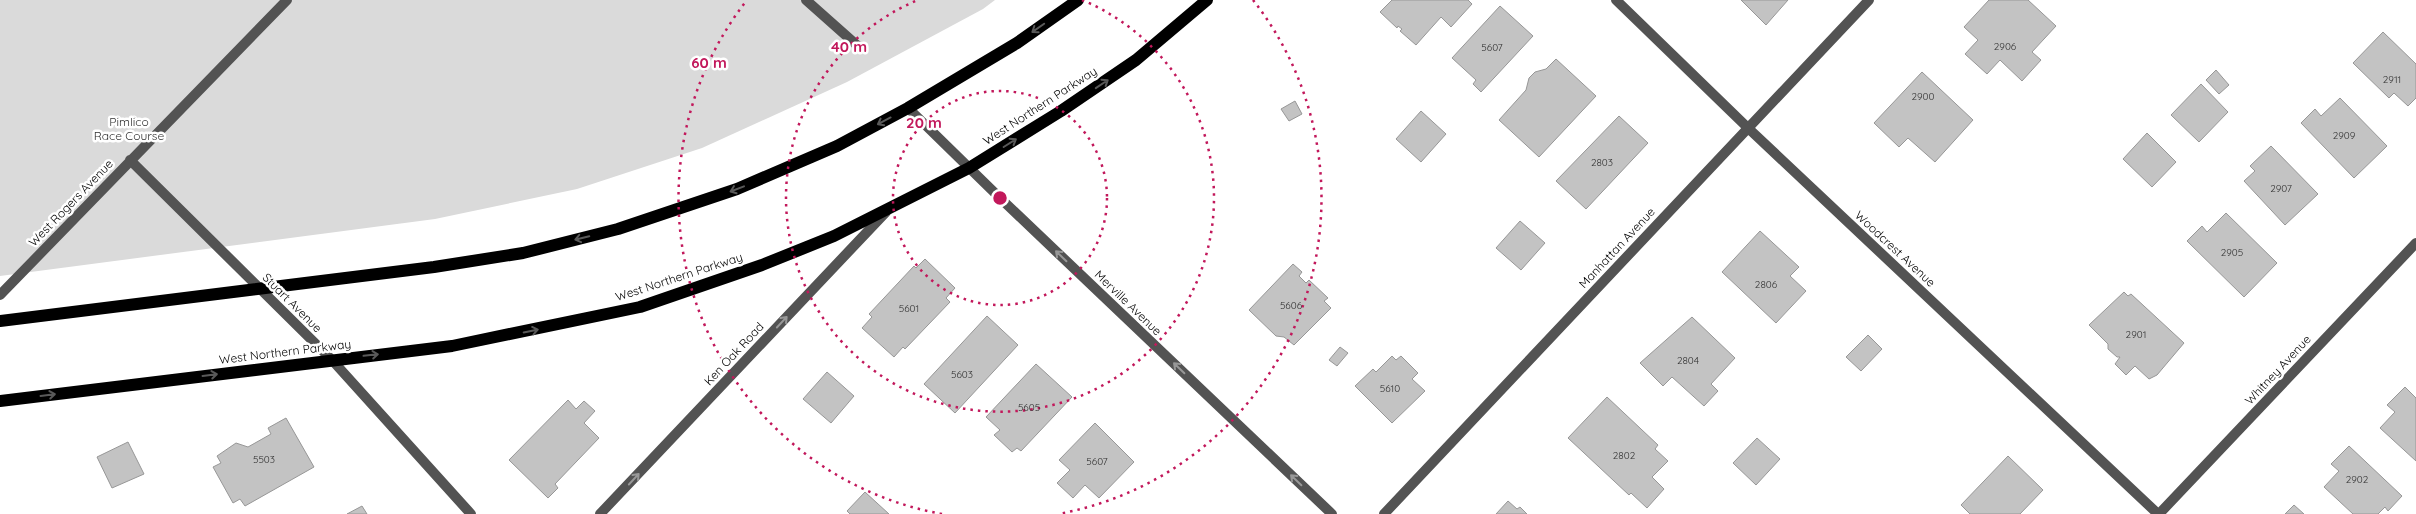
<svg xmlns="http://www.w3.org/2000/svg" width="2416" height="514" font-family="Quicksand,sans-serif">
<style>
.green{fill:#dadada}
.building{fill:#c3c3c3;stroke:#979797}
.lines{fill:none;stroke-linecap:round;stroke-linejoin:round}
.street{stroke:#535353;stroke-width:10}
.primary{stroke:#000;stroke-width:12}
.oneway{stroke:#595959}
.oneway2{stroke:#989898}
.ring{fill:none;stroke:#c2185b;stroke-width:2.5;stroke-dasharray:2.5 5}
.labels{text-anchor:middle;stroke-width:5;stroke-linejoin:round;paint-order:stroke}
.number-label{font-size:10px;fill:#313131}
.street-label{font-size:12px;fill:#000;stroke:#fff}
.park-label{font-size:12px;fill:#313131;stroke:#fff}
.centre{fill:#c2185b;stroke:#fff;stroke-width:2.5}
.ring-label{font-size:15px;text-anchor:middle;font-weight:bold;fill:#c2185b;stroke:#fff;stroke-width:5;stroke-linejoin:round;paint-order:stroke}
</style>
<rect width="100%" height="100%" fill="#fff"/>
<!-- green -->
<path class="green" d="M0 0H995L983 9 847 82 702 148 577 189 435 219 0 276Z"/>
<!-- building -->
<path class="building" d="M1392 0H1468L1472 4 1451 27 1441 17 1416 45 1400 31 1402 29 1398 26 1397 28 1380 12Z
M1741 0H1788L1766 25Z
M1989 0H2028L2056 26 2032 52 2041 60 2022 81 2000 60 1987 74 1965 54 1978 40 1964 27Z
M1500 6 1533 36 1481 92 1473 84 1476 80 1452 58Z
M2383 32 2416 64V98L2408 106 2394 93 2389 98 2353 63Z
M1556 59 1596 96 1539 157 1499 120 1526 90 1529 78 1535 72 1546 69Z
M2216 70 2229 85 2219 94 2206 80Z
M1922 72 1973 120 1935 162 1908 138 1899 147 1874 123Z
M2201 84 2228 112 2199 142 2171 115Z
M2340 98 2387 146 2354 178 2301 123 2315 109 2321 116Z
M1295 101 1302 114 1289 121 1281 109Z
M1421 111 1446 134 1421 162 1396 139Z
M1619 116 1648 143 1586 209 1556 181Z
M2147 133 2176 162 2152 187 2123 159Z
M2271 146 2318 194 2285 225 2244 181 2255 171 2250 166Z
M2226 213 2277 263 2244 297 2187 241 2202 226 2207 232Z
M1520 221 1545 243 1521 270 1496 248Z
M1760 231 1799 267 1790 276 1806 291 1776 323 1722 272Z
M925 259 955 288 946 298 950 302 905 349 903 347 894 357 862 328 872 317 869 314 914 266 916 268Z
M1293 264 1302 272 1299 276 1306 283 1309 280 1328 298 1324 301 1331 308 1294 345 1284 337 1276 336 1249 310Z
M2124 292 2128 296 2131 294 2184 343 2157 375 2149 379 2135 366 2126 375 2115 364 2120 357H2117L2108 349V344L2089 325Z
M987 316 1018 345 955 413 924 384Z
M1692 317 1735 358 1711 384 1718 391 1704 406 1672 377 1663 386 1640 363Z
M1868 335 1882 349 1861 371 1846 357Z
M1340 347 1348 353 1337 366 1329 360Z
M1392 356 1396 360 1401 356 1418 373 1412 379 1425 391 1392 423 1355 386 1373 369 1376 372Z
M1036 364 1072 397 1021 451 1017 448 1012 452 994 435 1000 430 986 417Z
M827 372 854 396 831 423 803 399Z
M2405 387 2416 398V461L2380 428 2395 412 2387 405Z
M1607 397 1658 445 1655 449 1668 461 1652 477 1664 489 1647 508 1631 493 1629 495 1568 438Z
M568 400 576 409 584 401 595 411 584 423 599 438 555 484 558 488 548 498 509 460Z
M286 418 314 467 245 506 240 499 233 503 213 467 221 463 217 456 236 443 248 447 271 434 268 428Z
M1095 423 1134 462 1099 498 1085 485 1073 498 1057 483 1070 470 1059 460Z
M1757 438 1780 459 1756 485 1733 463Z
M128 442 144 474 112 488 97 457Z
M2349 446 2402 496 2388 511 2385 507 2378 514H2353L2324 487 2339 471 2331 464Z
M2008 456 2043 490 2020 514H1970L1961 505Z
M865 492 889 514H850L847 511Z
M1508 501 1517 509 1520 507 1527 514H1496Z
M2294 505 2304 514H2285Z
M362 506 367 514H347Z"/>
<g class="lines">
<!-- street -->
<path class="street" d="M806 0 860 48
M1616 0 1748 128 2158 514
M908 108 999 197 1332 514
M130 160 332 360 471 514
M0 295 287 0
M600 514 886 212
M1384 514 1869 0
M2159 514 2416 243"/>
<!-- primary -->
<path class="primary" d="M0 321 434 267 523 253 618 229 737 189 837 146 908 108 1017 43 1078 0
M0 401 452 346 640 307 762 265 834 236 969 168 1061 111 1136 60 1207 0"/>
</g>
<!-- one-way arrows -->
<defs><path id="oneway-shaft" d="M-6 0H5M1.5-3L5.5 0L1.5 3" fill="none" stroke-width="1.6" stroke-linecap="round" stroke-linejoin="round" transform="scale(1.25)"/></defs>
<g class="oneway">
<use href="#oneway-shaft" transform="translate(1038 28) rotate(145)"/>
<use href="#oneway-shaft" transform="translate(1102 84) rotate(-34)"/>
<use href="#oneway-shaft" transform="translate(884 121) rotate(152)"/>
<use href="#oneway-shaft" transform="translate(1010 143) rotate(-32)"/>
<use href="#oneway-shaft" transform="translate(737 189) rotate(159)"/>
<use href="#oneway-shaft" transform="translate(582 238) rotate(166)"/>
<use href="#oneway-shaft" transform="translate(531 331) rotate(-11)"/>
<use href="#oneway-shaft" transform="translate(371 355) rotate(-6)"/>
<use href="#oneway-shaft" transform="translate(210 375) rotate(-7)"/>
<use href="#oneway-shaft" transform="translate(48 395) rotate(-7)"/>
</g>
<g class="oneway2">
<use href="#oneway-shaft" transform="translate(1061 256) rotate(-136)"/>
<use href="#oneway-shaft" transform="translate(782 322) rotate(-47)"/>
<use href="#oneway-shaft" transform="translate(1179 368) rotate(-136)"/>
<use href="#oneway-shaft" transform="translate(634 479) rotate(-47)"/>
<use href="#oneway-shaft" transform="translate(1296 480) rotate(-136)"/>
</g>
<!-- distance rings -->
<g class="ring">
<circle cx="1000" cy="198" r="107"/>
<path d="M1082 0A214 214 0 1 1 918 0"/>
<path d="M942 514A321 321 0 0 1 747 0M1253 0A321 321 0 0 1 1058 514"/>
</g>
<g class="labels">
<!-- number labels -->
<g class="number-label">
<text x="2005" y="50">2906</text>
<text x="1492" y="51">5607</text>
<text x="2392" y="83">2911</text>
<text x="1923" y="100">2900</text>
<text x="2344" y="139">2909</text>
<text x="1602" y="166">2803</text>
<text x="2281" y="192">2907</text>
<text x="2232" y="256">2905</text>
<text x="1766" y="288">2806</text>
<text x="1291" y="309">5606</text>
<text x="909" y="312">5601</text>
<text x="2136" y="338">2901</text>
<text x="1688" y="364">2804</text>
<text x="962" y="378">5603</text>
<text x="1390" y="392">5610</text>
<text x="1029" y="411">5605</text>
<text x="1624" y="459">2802</text>
<text x="264" y="463">5503</text>
<text x="1097" y="465">5607</text>
<text x="2357" y="483">2902</text>
</g>
<!-- street labels -->
<g class="street-label">
<text transform="translate(1040 106) rotate(-33)" y="4">West Northern Parkway</text>
<text transform="translate(71 203) rotate(-46)" y="4">West Rogers Avenue</text>
<text transform="translate(1617 248) rotate(-47)" y="4">Manhattan Avenue</text>
<text transform="translate(1895 249) rotate(43)" y="4">Woodcrest Avenue</text>
<text transform="translate(679 277) rotate(-18)" y="4">West Northern Parkway</text>
<text transform="translate(292 303) rotate(45)" y="4">Stuart Avenue</text>
<text transform="translate(1128 303) rotate(44)" y="4">Merville Avenue</text>
<text transform="translate(285 352) rotate(-7)" y="4">West Northern Parkway</text>
<text transform="translate(734 354) rotate(-47)" y="4">Ken Oak Road</text>
<text transform="translate(2278 370) rotate(-47)" y="4">Whitney Avenue</text>
</g>
<!-- park labels -->
<g class="park-label">
<text x="129" y="126">Pimlico<tspan x="129" dy="14">Race Course</tspan></text>
</g>
</g>
<circle cx="1000" cy="198" r="8" class="centre"/>
<g class="ring-label">
<text x="849" y="52">40 m</text>
<text x="709" y="68">60 m</text>
<text x="924" y="128">20 m</text>
</g>
</svg>
